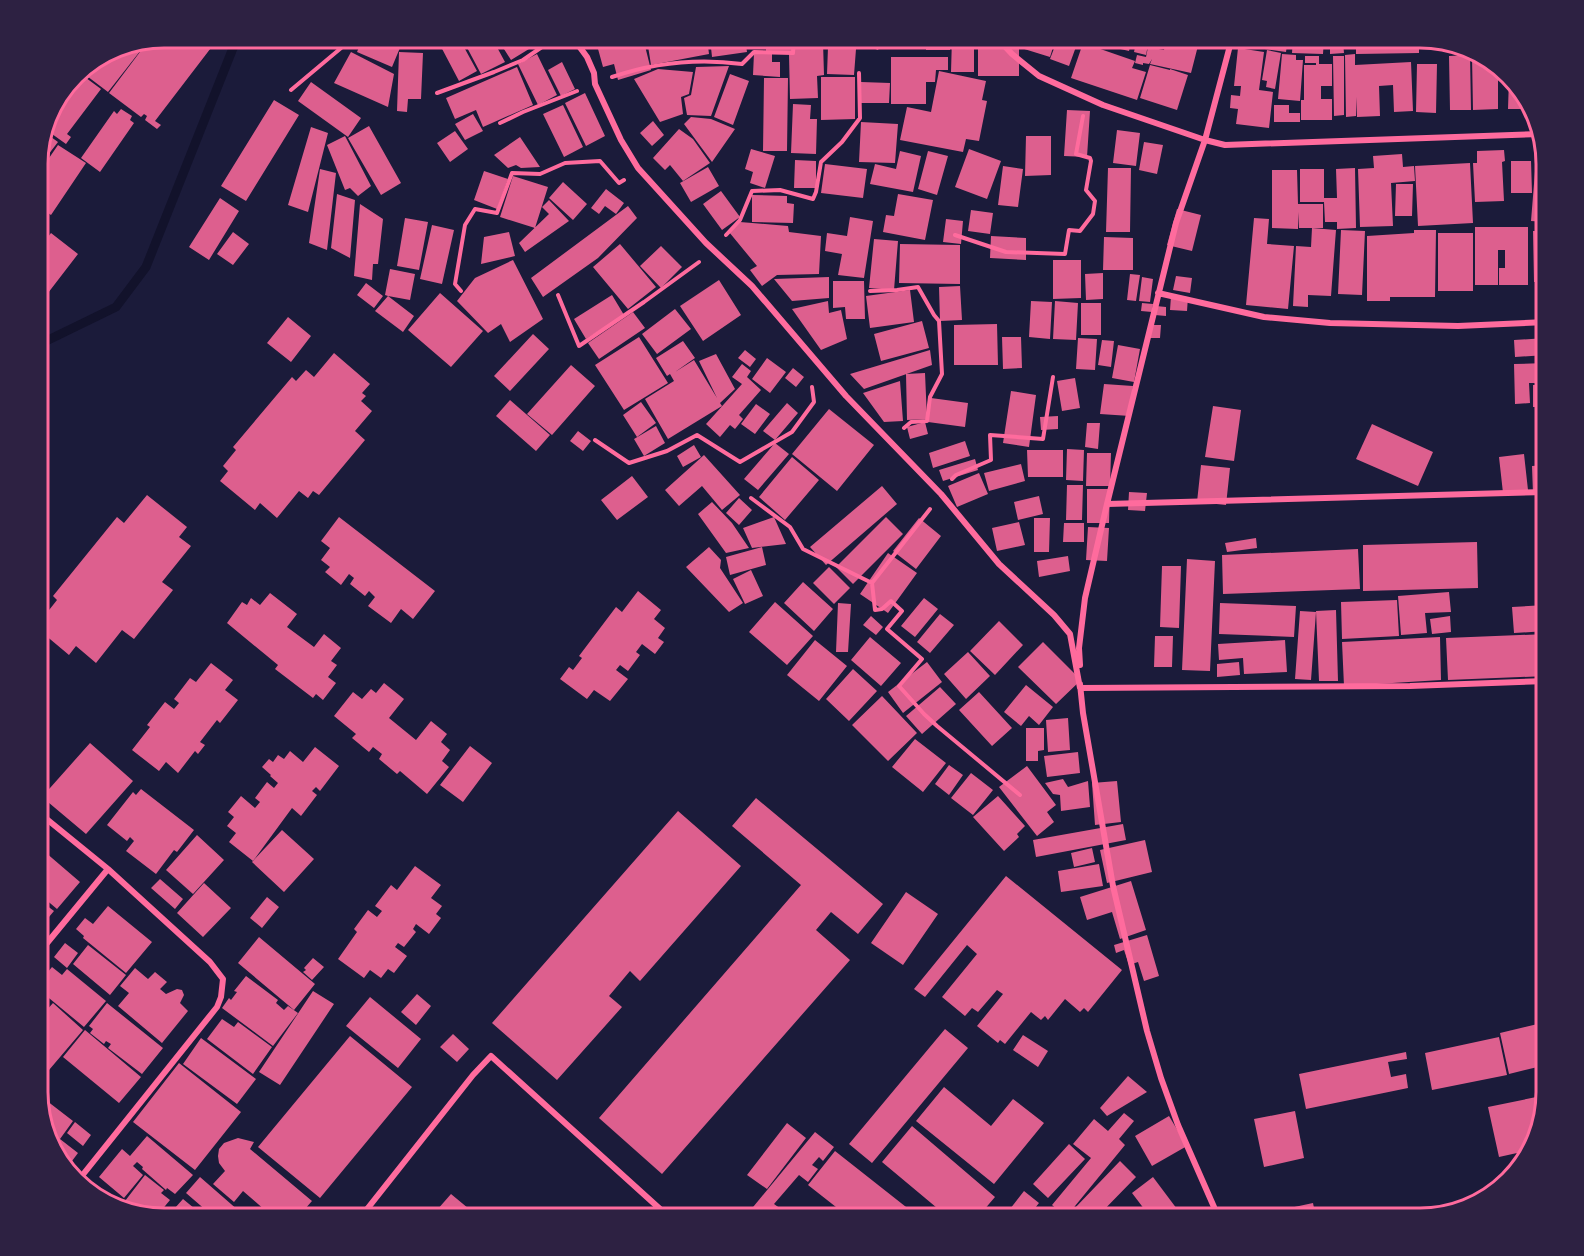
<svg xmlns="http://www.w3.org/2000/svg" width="1584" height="1256" font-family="'Noto Sans',sans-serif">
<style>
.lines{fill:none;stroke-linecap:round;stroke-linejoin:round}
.stream{stroke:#12122b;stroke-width:9}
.building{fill:#dd5f8e}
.path{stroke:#ff6b9d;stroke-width:4}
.minor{stroke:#ff6b9d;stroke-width:6}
.rim{fill:none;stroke:#ff6b9d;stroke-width:3}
</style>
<rect width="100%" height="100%" fill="#1b1b3a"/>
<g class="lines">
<!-- stream -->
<path class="stream" d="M38 345 116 307 146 267 237 38"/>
</g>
<!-- building -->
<path class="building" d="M164 38H214L217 40 155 121 161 125 157 129 145 120 147 116 144 114 141 117 109 93 149 40Z
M363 38H389L402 43 392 67 357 52Z
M405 38H431L430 49 404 47Z
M448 38H459L477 71 459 81 439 43Z
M462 38H492L505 62 481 74Z
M497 38H547L511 60Z
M595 38H655L657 42 643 46H645L651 70 618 80 614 64 603 67Z
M658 38H707L709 54 651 65 648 46 659 44Z
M710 38H745L747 52 712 57Z
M766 38H793L792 52 766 51Z
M859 38H884L878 50 857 42Z
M926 38H950V50H926Z
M952 38H974V72H951Z
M1024 38H1056L1050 57 1021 48Z
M1058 38H1062L1077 44 1069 66 1050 59Z
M1073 38H1094L1092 44Z
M1096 38H1132L1129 51 1095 43Z
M1137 38H1166L1164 49 1148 45 1146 55 1134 52Z
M1167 38H1200L1191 73 1150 64 1152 59 1149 64 1143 63V65L1135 63 1137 55 1146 57 1148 47 1164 50Z
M1251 38H1288L1286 52 1250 47Z
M1293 38H1324L1323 54 1292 53Z
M1356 38H1419V53L1356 54Z
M1421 38 1461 44 1463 46 1421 47Z
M148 41 108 92 79 70 116 47Z
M1019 41V76H978V42Z
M823 42 824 75 817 76 818 98 790 99 789 54H794V43Z
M1343 42 1344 53 1330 54V43Z
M1083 43 1135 61 1132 68 1146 72 1137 100 1071 78Z
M828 47 856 49 854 75 827 74Z
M1238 48 1264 52 1259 90 1273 92 1269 128 1236 124 1238 109 1230 108 1231 95 1240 96 1241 86H1234Z
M1267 50 1281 53 1275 89 1266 87 1267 81 1262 80Z
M351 52 394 74 388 107 334 83Z
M399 52 423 53 421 99H408L407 112 397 111Z
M754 53 772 54V62H780V77L753 75Z
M537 54 557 95 538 105 518 64Z
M1282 54 1296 55V60H1303L1300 101 1278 99Z
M1355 54V65L1411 62 1413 111 1394 112 1393 85 1379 86 1380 116 1357 117 1356 97V116L1346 117 1345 55Z
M1470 55 1471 110H1450L1449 56Z
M1305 56H1319V64H1332V86H1321V99H1332V120H1301V100H1304V65H1316V63H1305Z
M1333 56H1344V115L1334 116Z
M1472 56H1481L1503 69 1529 103V109H1508L1509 78H1498V109L1473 110Z
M891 57H948V70H936L935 82H926V104H891Z
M562 62 575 89 561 96 548 70Z
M1417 64H1437L1436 113 1416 112Z
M1150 65 1170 70V69L1188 75 1177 110 1140 98Z
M729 66 711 116 687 115 684 98 691 95 696 67Z
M517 67 533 105 483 127 476 110 455 119 446 98Z
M658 69 693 72 689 94 681 97 683 114 660 122 634 79Z
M939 71 986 81 982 100 987 101 979 141 966 139 963 152 900 140 907 107 931 112Z
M78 72 101 89 67 134 71 137 66 144 45 129 51 108Z
M730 74 749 81 733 125 714 117Z
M821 77H855V119L821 120Z
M764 78H788L787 151H763Z
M311 82 361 118 348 137 298 101Z
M861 82 890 83 889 103H861Z
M585 93 605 136 586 146 565 103Z
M274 100 299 115 246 201 221 186Z
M793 104 811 105 810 119H817L816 154 791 153Z
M563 105 583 147 564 157 543 114Z
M1274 105H1289V113H1300V122H1274Z
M121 109 132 116 130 120 134 123 100 172 81 158 114 111 117 114Z
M1067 110 1090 111 1087 157 1064 156Z
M473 114 483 131 465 140 455 124Z
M691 117 711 119 735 129 712 162 684 124Z
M653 121 664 135 652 146 640 133Z
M861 122 898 124 895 163 859 162Z
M369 126 401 183 381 195 348 138Z
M311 127 328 133 308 212 288 205Z
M679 129 693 139 710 163 683 181 670 165 665 170 653 158Z
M1117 130 1140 133 1136 166 1113 163Z
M455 131 468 149 450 162 437 143Z
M44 132 58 142 38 168V155Z
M345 136 371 186 358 196 350 188 345 190 327 145Z
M1026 136H1051V175L1025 176Z
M520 137 540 167 521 168 516 165 508 168 494 155Z
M1144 142 1163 145 1157 174 1139 170Z
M58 145 86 163 51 215 38 206V174Z
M751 149 775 156 765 188 750 183 753 172 745 169Z
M969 149 1001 161 987 199 955 187Z
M1504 150 1505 161 1502 162 1504 201 1475 202 1473 163H1477V151Z
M900 151 921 156 913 192 870 184 875 164 896 169Z
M928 151 948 156 937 195 918 189Z
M1402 154 1403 167 1414 166 1415 181 1391 183 1393 226 1360 227 1358 169 1374 168 1373 156Z
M1536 159H1545L1546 164V222L1531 221Z
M795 160 816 161V188H794Z
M1511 161H1531L1532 193H1511Z
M1470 163 1473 223 1418 226 1415 166Z
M825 164 867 169 863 198 821 193Z
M1003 166 1023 169 1018 207 998 205Z
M708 167 719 186 691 202 680 183Z
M1108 168H1131L1130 232H1106Z
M1355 168 1356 228 1337 229V222H1325L1324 202H1300V169H1324V198H1337L1336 169Z
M320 169 336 173 327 250 309 243Z
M1272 170H1297L1298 204H1323V228H1299L1298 212V229L1272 228Z
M484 171 508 179 497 209 474 200Z
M513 176 548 187 535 228 500 217Z
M563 182 587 204 573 220 549 198Z
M1396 184H1413L1412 216H1395Z
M606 189 624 203 616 214 605 206 599 214 591 208Z
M721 191 740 217 722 230 703 204Z
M337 194 355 200 350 258 331 248Z
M898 194 933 200 925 240 883 232 886 215 894 216Z
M752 195 787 196V203L794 204 793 223 752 222Z
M220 198 239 211 209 260 189 247Z
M549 200 569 221 525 252 519 243 549 214 542 207Z
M360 204 383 219 378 264H373L372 280 354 276Z
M628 206 637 218 598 258 543 297 531 278Z
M1177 209 1201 215 1192 251 1167 245Z
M971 210 993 213 990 234 968 231Z
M850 217 873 221 864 278 838 275 842 254 825 251 827 233 847 236Z
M405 218 428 222 419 270 397 266Z
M1254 218 1269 219 1267 244 1294 246 1288 309 1246 305Z
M946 219 963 221 961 244 943 242Z
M740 222 788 226 789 232 821 236 819 274 777 275 762 286 750 270 757 266 729 232Z
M38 225 46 232 38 243Z
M432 225 454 230 442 284 420 279Z
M1475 227H1528V285H1499V268H1505V250H1498V285H1475Z
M1312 228 1336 230 1331 296 1308 295V307L1293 306 1296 246 1311 247Z
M1341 230 1365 231 1362 295 1338 294Z
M1414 230H1436L1435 297H1390V301H1367V236L1414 233Z
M1533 231H1546V282H1534Z
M233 232 249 244 233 265 217 254Z
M509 232 515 256 481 264 484 237Z
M51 233 78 254 38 306V250Z
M1438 233H1473V291H1438Z
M991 236 1026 238V260L990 258Z
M1104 237 1133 238V270H1103Z
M874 239 898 241 894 290 869 288Z
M620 244 656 287 628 309 593 267Z
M900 244 960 245V284L899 283Z
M661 246 682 267 661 288 640 266Z
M513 260 543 319 510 342 501 324 488 333 457 301 475 278Z
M1053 260H1081V298L1053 299Z
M390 269 415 274 410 300 388 296 414 316 403 332 375 311 388 296 385 295Z
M1103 273V299L1086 300 1085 274Z
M1130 274 1140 275 1136 301 1127 300Z
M1176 276 1192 278 1190 293 1173 290Z
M829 277V298L792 301 774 279Z
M1142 277 1153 279 1150 302 1139 301Z
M719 280 741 315 703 341 680 306Z
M833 281H864L865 319H846L845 307 833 308Z
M366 283 383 296 374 308 357 295Z
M960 286 962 320 940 321 939 287Z
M910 290 914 322 870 328 866 296Z
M440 293 483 331 451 367 408 330Z
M612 295 624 315 586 339 574 319Z
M1171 296 1188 297 1187 311 1170 310Z
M828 301 829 313 841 310 847 339 821 350 792 309Z
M1031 301 1052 302 1050 339 1029 337Z
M1055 301 1078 303 1076 340 1053 339Z
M1081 303H1101V335H1081Z
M1142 303 1153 304 1152 312 1141 311Z
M1156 306 1166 307V316L1155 315Z
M675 309 691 329 657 354 642 334Z
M633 312 645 328 599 359 588 343Z
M288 317 311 336 291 362 267 343Z
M922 321 929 348 881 361 874 334Z
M997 324 998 365H954V325Z
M1148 325H1161L1160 338H1148Z
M533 334 549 349 510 391 494 376Z
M639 337 668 383 624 410 595 365Z
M1002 337H1021L1022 368 1003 369Z
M1078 338 1097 339 1095 370 1076 369Z
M1546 338V355L1515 357 1514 340Z
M1102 340 1114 341 1111 367 1098 365Z
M683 341 695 358 675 372 694 360 717 398 699 361 716 354 735 389 720 403 722 406 668 439 645 399 674 381 670 374 667 376 656 358Z
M1118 345 1140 349 1134 382 1112 378Z
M745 350 756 359 750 367 738 358Z
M930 350 932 365 864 389 850 374Z
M334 353 370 384 362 393 366 396 361 401 372 411 355 431 365 440 319 495 313 491 308 498 299 491 277 518 260 503 255 510 220 481 228 471 223 466 236 450 233 447 292 377 296 381 306 370 314 377Z
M767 358 786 372 770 393 752 379Z
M1546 363V383H1529L1530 403 1515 404 1514 364Z
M742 364 751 371 747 377 761 390 739 415 743 419 735 429 730 425 720 437 706 424 742 384 732 377Z
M571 365 595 386 552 435 527 414Z
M793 368 804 377 796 387 785 378Z
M925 373 927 419 907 420 906 374Z
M1075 378 1080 408 1062 411 1057 381Z
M900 381 903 421 884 422 863 393Z
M1104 384 1133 386 1130 416 1100 414Z
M1533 385H1546V407H1533Z
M1011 391 1036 395 1029 447 1003 443Z
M931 398 968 403 965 427 928 422Z
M510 400 550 435 536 451 496 416Z
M641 402 656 423 637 437 623 415Z
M787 403 798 413 775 440 763 431Z
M756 404 770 414 755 434 741 424Z
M1213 406 1241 410 1234 461 1205 457Z
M829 409 874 445 837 491 792 454Z
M1058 416V429L1041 430 1040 417Z
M925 422 928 434 910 439 907 427Z
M1087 423H1100L1098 449 1085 447Z
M1372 424 1433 452 1418 486 1356 459Z
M656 426 665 443 644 456 634 439Z
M578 431 591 441 583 451 570 441Z
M965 441 970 456 933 468 929 453Z
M775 443 789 454 758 490 744 479Z
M694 445 701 457 683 467 677 456Z
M1067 449 1084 450 1083 481 1066 480Z
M1027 450H1063V477H1028Z
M1087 453H1111L1110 486H1086Z
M1524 454 1528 490 1503 493 1499 457Z
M704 455 740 495 722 510 702 486 679 506 665 490Z
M792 457 819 480 785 520 759 497Z
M975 459 978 470 943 481 939 470Z
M1021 464 1025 481 989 491 984 473Z
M1201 465 1230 468 1226 505 1197 502Z
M1546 465V494H1533L1532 466Z
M979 473 988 494 957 507 948 486Z
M632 476 648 497 617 520 601 500Z
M1067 485H1083L1082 520H1066Z
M882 486 897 504 826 565 810 547Z
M1087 489H1110L1109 523H1087Z
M1129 492 1147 493 1145 511 1128 510Z
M147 495 187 527 179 537 191 546 162 582 173 590 134 639 122 630 96 663 76 646 69 655 38 629V624L57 600 53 596 117 517 124 523Z
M1039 496 1043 514 1018 520 1014 502Z
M739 498 752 510 739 525 726 513Z
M712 502 732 523 749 548 726 553 698 514Z
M339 517 435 591 413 619 401 609 391 623 368 606 375 597 369 591 365 596 350 584 354 578 349 574 341 585 325 572 330 567 321 560 330 548 321 541Z
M774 517 786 544 752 548 743 528Z
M886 517 903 534 853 584 836 567Z
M919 518 941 536 916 569 893 551Z
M1034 518H1050L1049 552H1034Z
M1019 522 1025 545 997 551 992 528Z
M1064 523H1084V542H1063Z
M1088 527 1109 528 1107 561 1086 560Z
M1256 538 1257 548 1227 552 1225 543Z
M1477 542 1478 588 1363 591V545Z
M709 547 721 560 720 568 743 603 729 612 686 567Z
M762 547 766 565 730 575 726 557Z
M1358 549 1360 589 1223 594 1222 555Z
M888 553 917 573 888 613 860 594Z
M1068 556 1070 571 1039 577 1037 561Z
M1187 559 1215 561 1210 671 1182 670Z
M1162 566H1181L1179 628 1160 627Z
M829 567 850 588 834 604 813 583Z
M751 570 763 596 745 604 733 579Z
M803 582 833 609 814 631 784 603Z
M638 591 661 610 654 619 665 628 658 638 664 642 655 654 642 644 636 652 640 655 628 671 620 665 616 670 628 679 610 701 594 690 587 699 560 679 569 667 573 670 582 658 579 656 616 607 622 612Z
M1449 592 1451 612 1425 613 1427 633 1401 635 1398 596Z
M270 593 297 614 287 627 314 647 324 634 341 648 331 661 337 665 328 677 336 683 323 700 316 694 313 698 275 669 278 665 227 623 242 602 247 605 251 598 260 605Z
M924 598 938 609 915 637 901 626Z
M1397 600 1399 636 1342 639 1341 602Z
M775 602 813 636 787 665 749 632Z
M838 603 851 604 848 652H836Z
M1220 603 1296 606 1294 637 1219 634Z
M1545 605 1546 631 1514 633 1512 607Z
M1336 610 1338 681H1319L1316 611Z
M1300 611 1316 612 1311 680 1295 679Z
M940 614 954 625 930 653 917 642Z
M871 616 883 627 876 635 863 625Z
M1450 616 1451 632 1432 634 1430 619Z
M999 621 1023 645 995 675 970 651Z
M1546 634V676L1448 680 1446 638Z
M1155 636H1173L1172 667H1154Z
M870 637 901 663 881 686 851 660Z
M1440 637 1441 680 1344 686 1342 642Z
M815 640 847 666 819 701 787 675Z
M1285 640 1287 672 1244 674 1243 658 1219 660 1218 644Z
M1043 642 1081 680 1056 704 1018 667Z
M968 652 990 676 966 699 944 674Z
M927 662 942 682 903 713 888 692Z
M1239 662 1240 675 1217 677V664Z
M211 663 233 680 225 690 238 700 220 723 217 720 200 742 205 745 198 754 195 751 178 773 166 762 159 771 132 750 150 727 147 725 165 702 174 709 179 703 174 699 190 678 196 682Z
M853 669 877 691 849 721 826 699Z
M384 683 404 699 389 718 416 740 431 721 447 734 441 742 450 750 442 761 449 767 427 794 400 771 397 774 379 759 382 754 373 747 369 752 352 738 356 734 334 716 353 692 362 699 371 689 376 693Z
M1026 685 1053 707 1039 725 1029 716 1021 726 1004 712Z
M940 687 956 704 922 734 906 716Z
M979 692 1012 728 992 746 959 710Z
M882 696 917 733 888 761 852 725Z
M1068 718 1070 750 1048 752 1046 720Z
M1026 728H1044V750L1038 751V761H1026Z
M915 739 946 763 923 792 892 767Z
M90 743 133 781 86 834 42 797Z
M470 746 492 763 463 802 440 785Z
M315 747 339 766 320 791 316 787 312 791 317 795 301 816 292 808 253 861 229 842 236 833 227 826 234 817 228 812 241 796 255 808 260 802 255 798 267 782 274 788 278 783 270 776 271 775 262 767 269 759 273 762 278 755 284 759 290 751 303 762Z
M1078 752 1080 773 1047 777 1044 756Z
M949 765 963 775 949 795 935 784Z
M1027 766 1056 805 1047 812 1054 822 1037 836 999 787Z
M971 773 993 790 973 815 951 798Z
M1063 779 1068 787 1088 781 1090 807 1061 811 1060 795 1053 794 1045 783Z
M1117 781 1121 822 1095 825 1092 783Z
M141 789 194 830 177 852 174 850 156 874 126 851 134 841 130 837 127 841 107 825 133 792 136 795Z
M998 796 1025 826 1017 834 1019 837 1004 851 973 817Z
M756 798 883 904 858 934 831 912 816 930 850 960 662 1174 599 1118 801 885 732 826Z
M678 811 741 866 640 981 630 971 609 996 622 1007 557 1080 492 1023Z
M1123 824 1126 840 1036 857 1033 840Z
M282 830 314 859 284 892 252 862Z
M197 835 224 860 193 894 166 870Z
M1145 840 1152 872 1107 883 1100 850Z
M38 846 80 882 57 909 38 893Z
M1092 848 1095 862 1074 867 1071 853Z
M1099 864 1103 886 1061 892 1058 871Z
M415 866 441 885 431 898 442 906 436 914 441 918 429 934 416 924 413 929 416 932 404 947 398 943 395 947 407 956 394 973 388 969 381 978 370 970 364 978 338 959 357 932 354 929 368 910 377 917 382 911 375 906 391 885 397 890Z
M1006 876 1122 970 1088 1012 1084 1008 1080 1012 1065 999 1048 1020 1045 1016 1041 1020 1031 1012 1005 1044 1000 1040 998 1043 977 1026 1003 994 997 990 978 1012 972 1008 965 1016 942 997 977 954 967 945 925 997 914 989Z
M160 879 183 899 175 909 151 888Z
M1131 881 1146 930 1120 939 1112 912 1087 920 1080 897Z
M204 883 231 908 203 937 177 913Z
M906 892 938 914 903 965 871 943Z
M267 897 279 907 262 928 250 918Z
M38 899 54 911 38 930Z
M108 906 152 942 126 973 83 938 84 936 76 929 85 918 93 924Z
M1147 935 1159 976 1144 981 1138 962 1129 965 1124 950 1116 953 1114 945Z
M259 937 315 984 294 1010 238 963Z
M65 943 78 953 67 968 54 957Z
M88 945 126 975 110 995 73 964Z
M313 958 324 967 312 980 303 972 306 970 304 968Z
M52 967 62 975 67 969 106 1001 84 1027 38 989V984Z
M135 968 148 979 155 972 167 982 160 989 166 994 177 989 182 990 184 995 180 1003 188 1011 162 1043 118 1006 129 993 120 986Z
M246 976 278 1000 276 1003 284 1010 288 1006 298 1013 273 1046 222 1008 229 998 231 1000 237 992 234 991Z
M313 991 334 1004 280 1085 259 1072Z
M417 994 431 1006 416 1025 401 1012Z
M370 997 421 1039 398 1068 346 1026Z
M53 1003 83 1030 38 1083V1036L49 1044 38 1034V1031L40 1028 38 1026V1020Z
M107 1003 163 1048 142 1074 108 1048 111 1044 106 1041 104 1044 90 1033 93 1029 89 1026Z
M222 1019 234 1027 238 1022 272 1047 253 1074 207 1039Z
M1546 1022V1065L1509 1074 1500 1033Z
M945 1029 968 1048 872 1163 849 1144Z
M85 1030 141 1077 119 1103 63 1057Z
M453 1034 469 1049 457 1062 440 1047Z
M1023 1035 1048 1051 1038 1067 1013 1050Z
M350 1036 412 1087 320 1198 258 1147Z
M1499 1037 1507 1075 1432 1090 1425 1053Z
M201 1038 256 1079 237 1104 183 1064Z
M1406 1052 1407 1059 1388 1062 1391 1077 1406 1074 1408 1088 1306 1109 1299 1074Z
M179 1063 241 1112 195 1170 133 1122Z
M1128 1076 1147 1092 1107 1116 1100 1108Z
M944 1087 991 1126 1013 1099 1044 1123 994 1184 916 1121Z
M38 1094 73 1121 60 1139 78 1153 66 1169 51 1148 38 1100Z
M1546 1095 1540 1133 1530 1150 1499 1157 1488 1107Z
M1295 1111 1304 1158 1264 1167 1254 1119Z
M1124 1113 1134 1121 1119 1139 1125 1145 1066 1217 1052 1205 1091 1158 1073 1144 1094 1119 1108 1131Z
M1169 1116 1187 1146 1152 1166 1135 1136Z
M75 1122 91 1135 83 1146 67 1133Z
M787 1123 806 1138 767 1189 747 1175Z
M912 1126 995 1197 977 1218H949L882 1162Z
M815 1132 834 1147 823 1161 819 1157 812 1165 818 1169 808 1182 799 1175 774 1204 781 1209 773 1218H744Z
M147 1136 193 1175 175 1194 167 1188 166 1190 142 1169 143 1167 137 1162 133 1166 143 1175 124 1198 99 1177 122 1149 130 1156Z
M238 1138 254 1142 250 1149 312 1201 297 1218H274L243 1191 234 1202 213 1184 225 1171 219 1163 218 1156 219 1149 224 1143Z
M1069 1144 1085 1159 1048 1198 1033 1184Z
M835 1151 920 1218H850L808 1185Z
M1120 1161 1136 1177 1096 1218H1082L1073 1210Z
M145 1175 164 1190 161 1193 170 1200 156 1217 143 1215 125 1201Z
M200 1177 239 1211 232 1218H215L186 1193Z
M1153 1177 1183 1217 1181 1218H1151L1132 1193Z
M1024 1191 1039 1203 1027 1218H1003Z
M451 1194 480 1218H430Z
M183 1199 206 1218H166Z
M1313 1203 1316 1218H1272L1271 1212Z"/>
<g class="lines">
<!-- path -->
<path class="path" d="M612 77C656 62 697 58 742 64L754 52 793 53 794 38
M291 90 353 38
M437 93 494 72 523 60 555 38
M500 123 523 112 577 91
M726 235 740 220 752 191 780 190 813 199 816 192 821 162 842 142 860 118 859 73
M955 235 1006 252 1065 254 1069 230 1080 231 1093 214 1095 201 1086 190 1091 161 1090 158 1076 154 1083 116
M461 291 455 284 465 225 475 209 497 213 512 173 540 174 565 163 600 161 619 183 624 180
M870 291 897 290 918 287 934 315 939 321 942 374 930 397 927 421 911 422 904 428
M558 295 579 346 644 302 699 262
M595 440 629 463 667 451 697 435 740 462 792 432 814 402 812 387
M952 479 956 475 991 460 990 435 1043 439 1053 377
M751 498 790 527 803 549 872 583
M930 509 872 583 875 610 882 609 891 601 902 611 887 629 922 659 899 686 924 714 937 726 1020 795"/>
<!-- minor -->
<path class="minor" d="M573 38 587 57 594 73 595 84 621 140 638 168 706 243 752 286 846 396 941 494 999 564 1054 615 1070 634 1080 688 1410 686 1546 681
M997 38 1012 54 1039 76 1103 105 1205 140 1225 145 1540 134
M1158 293 1264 317 1330 323 1458 326 1546 322
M1107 504 1546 492
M1080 665 1079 648 1085 598 1107 504 1176 223 1205 140 1232 38
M1080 684 1083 713 1113 886 1147 1031 1161 1078 1178 1125 1214 1207 1217 1218
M38 812 108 869 210 962 223 979 221 997 217 1007 77 1182
M38 954 108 869
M360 1218 473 1075 491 1056 670 1218"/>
</g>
<!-- crop -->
<path d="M0 0H1584V1256H0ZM164 48H1420A116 116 0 0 1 1536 164V1092A116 116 0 0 1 1420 1208H164A116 116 0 0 1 48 1092V164A116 116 0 0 1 164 48Z" fill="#2d2142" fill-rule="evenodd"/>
<path class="rim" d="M164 48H1420A116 116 0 0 1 1536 164V1092A116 116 0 0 1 1420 1208H164A116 116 0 0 1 48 1092V164A116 116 0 0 1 164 48Z"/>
</svg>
